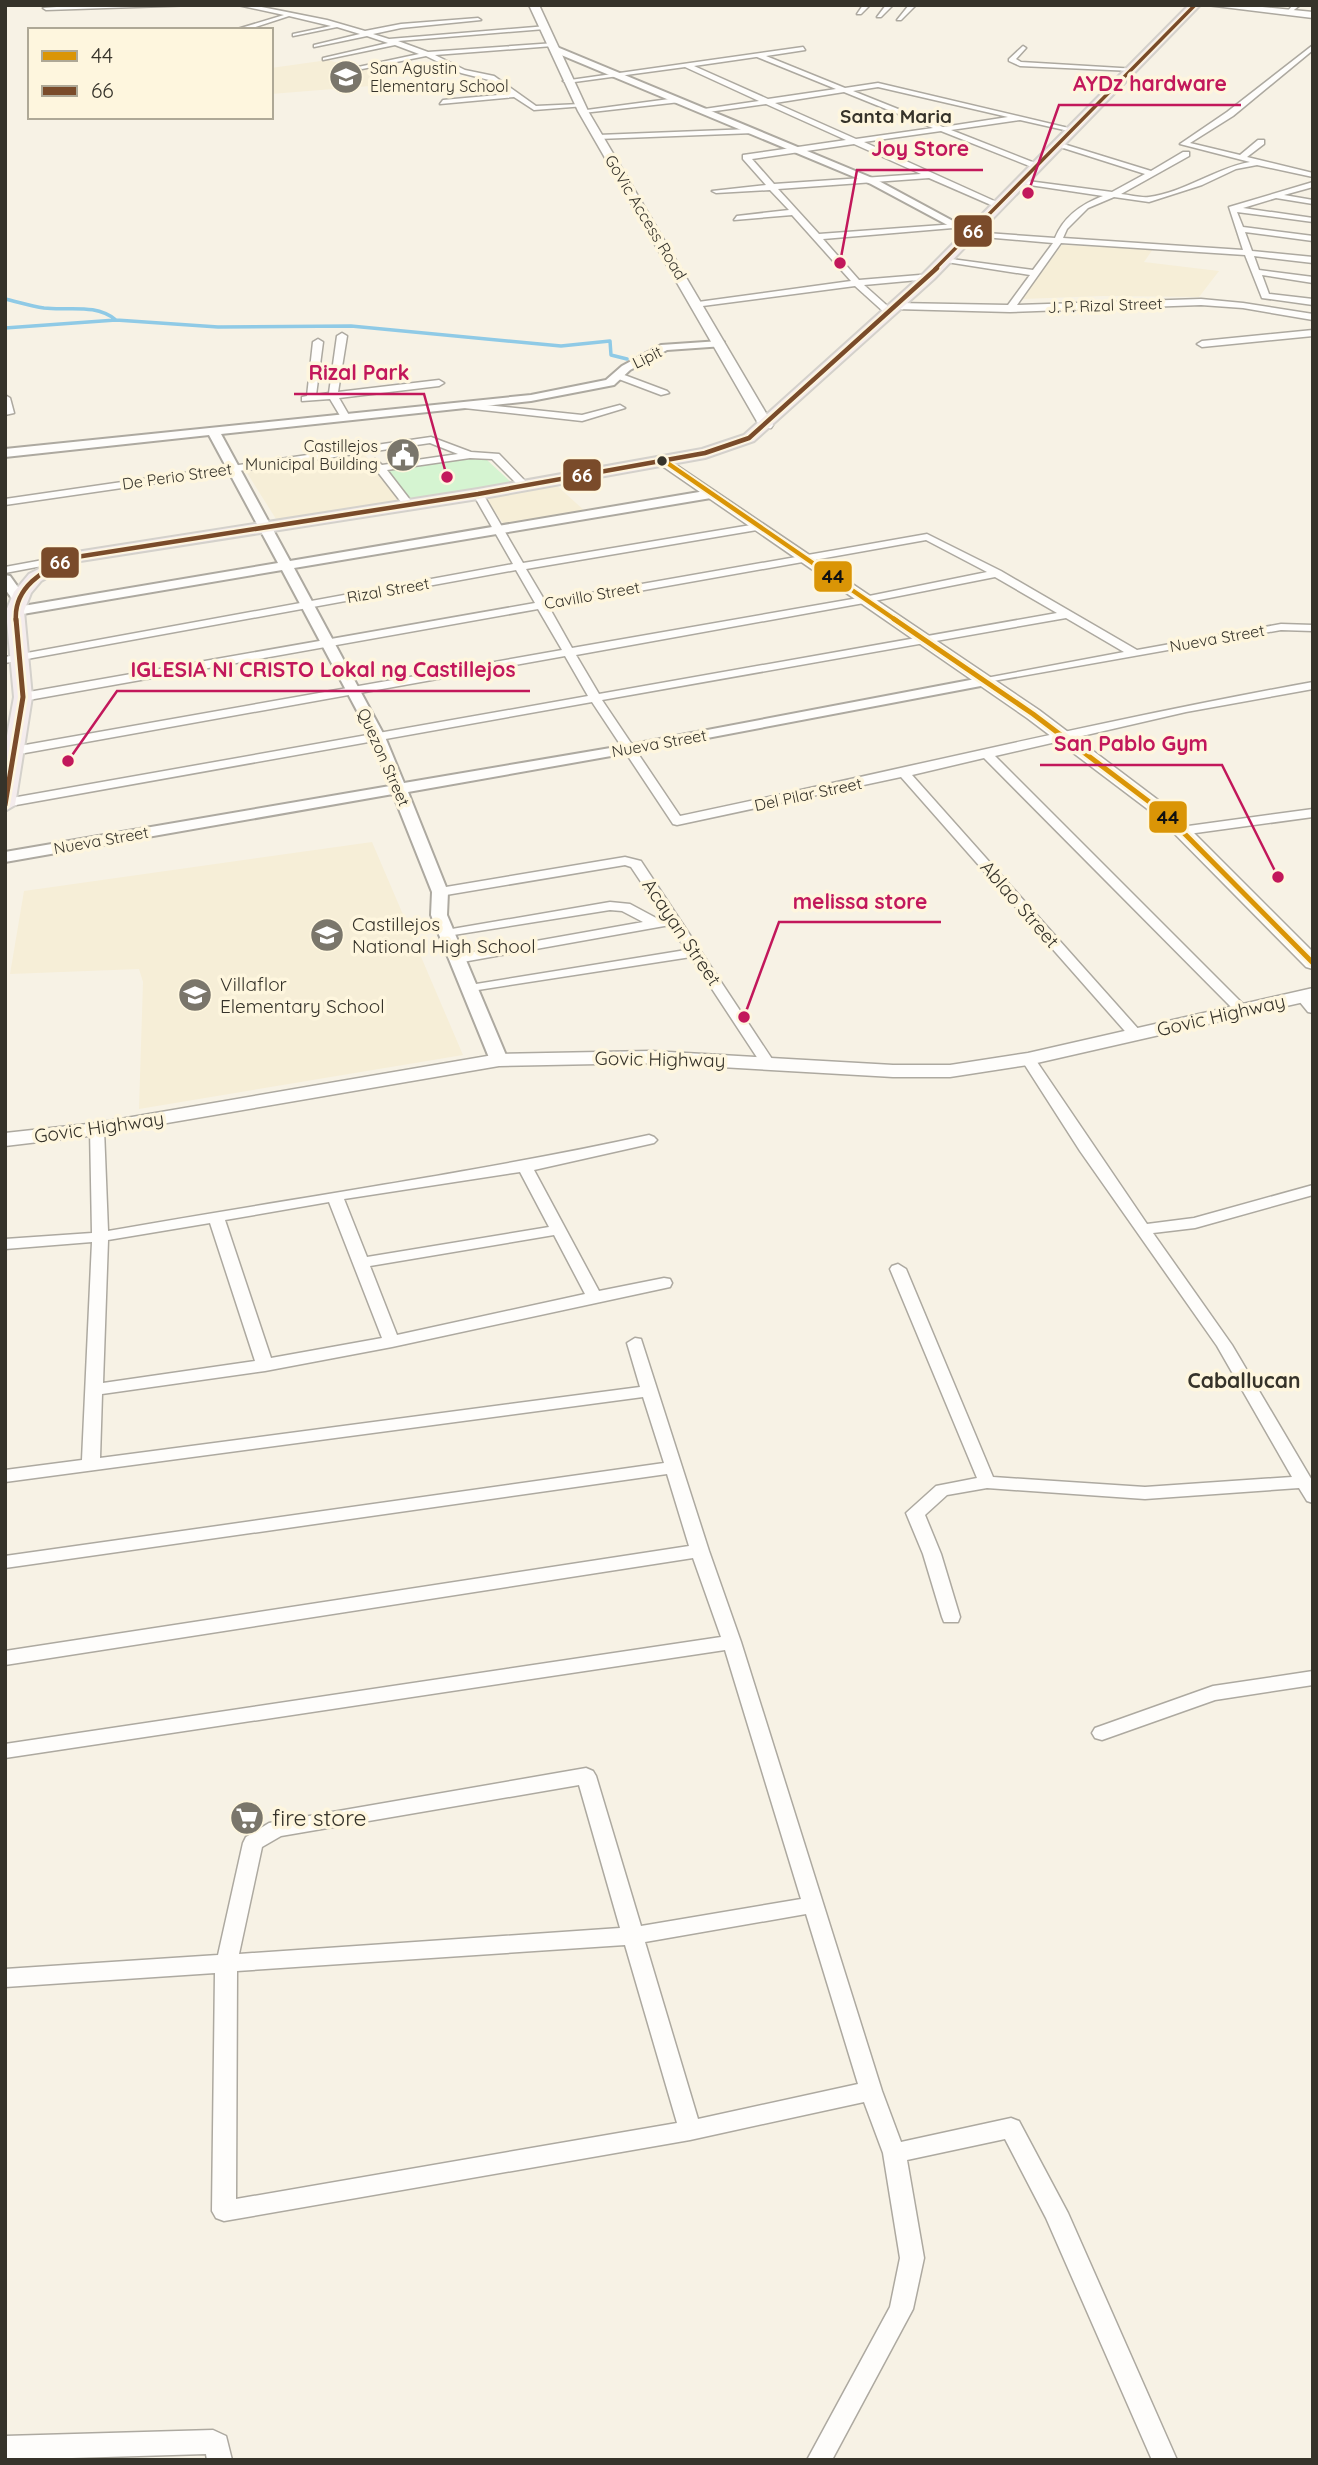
<svg xmlns="http://www.w3.org/2000/svg" width="1318" height="2465" font-family="Quicksand,sans-serif">
<style>
.built{fill:#f6eed7}
.green{fill:#d5f4d1}
.lines{fill:none;stroke-linecap:round;stroke-linejoin:round}
.stream{stroke:#8fcae6;stroke-width:3.5}
.minor-casing{stroke:#ada9a0;stroke-width:3}
.tertiary-casing{stroke:#ada9a0;stroke-width:4}
.secondary-casing{stroke:#ada9a0;stroke-width:3}
.primary-casing{stroke:#d4d1cb;stroke-width:4}
.minor{fill:#fefdfb;fill-rule:evenodd}
.tertiary{fill:#fefdfb;fill-rule:evenodd}
.secondary{fill:#fefdfb;fill-rule:evenodd}
.primary{fill:#f4eced;fill-rule:evenodd}
.bus-1-far1-casing{stroke:#fef6de;stroke-width:8}
.bus-1-casing{stroke:#fef6de;stroke-width:10}
.bus-2-far2-casing{stroke:#fef6de;stroke-width:6}
.bus-2-far1-casing{stroke:#fef6de;stroke-width:8}
.bus-2-casing{stroke:#fef6de;stroke-width:10}
.bus-1-far1{stroke:#da9506;stroke-width:4.5}
.bus-1{stroke:#da9506;stroke-width:5}
.bus-2-far2{stroke:#7a4b2a;stroke-width:3.5}
.bus-2-far1{stroke:#7a4b2a;stroke-width:4.5}
.bus-2{stroke:#7a4b2a;stroke-width:5}
.bus-dot{fill:#36332a;stroke:#fef6de;stroke-width:2.5}
.labels{text-anchor:middle;stroke-width:7;stroke-linejoin:round;paint-order:stroke}
.far-poi-label{font-size:16px;fill:#36332a;stroke:#fef6de;text-anchor:start}
.far-street-label{font-size:16px;fill:#36332a;stroke:#fef6de}
.far-quarter-label{font-size:19px;font-weight:bold;fill:#36332a;stroke:#fef6de}
.street-label{font-size:19px;fill:#36332a;stroke:#fef6de}
.poi-label{font-size:19px;fill:#36332a;stroke:#fef6de;text-anchor:start}
.neighbourhood-label{font-size:21px;font-weight:bold;fill:#36332a;stroke:#fef6de}
.near-poi-label{font-size:23px;fill:#36332a;stroke:#fef6de;text-anchor:start}
.leader{fill:none;stroke:#c2185b;stroke-width:2.5}
.callout-dot{fill:#c2185b;stroke:#fef6de;stroke-width:2.5}
.callout-label{font-size:21px;text-anchor:middle;font-weight:bold;fill:#c2185b;stroke:#fef6de;stroke-width:7;stroke-linejoin:round;paint-order:stroke}
.line-badge{stroke:#fef6de;stroke-width:2.5}
.badge-label{font-size:19px;text-anchor:middle;font-weight:bold;fill:#fff}
.pale-badge-label{font-size:19px;text-anchor:middle;font-weight:bold;fill:#111}
</style>
<rect width="100%" height="100%" fill="#f7f2e5"/>
<!-- built -->
<path class="built" d="M328 60 349 66 365 68 395 84 271 94V68Z
M1062 245 1153 249 1144 262 1219 271 1199 297 1103 296 1022 299Z
M362 451 403 503 276 519 244 468Z
M554 483 587 513 504 525 484 495Z
M372 842 463 1055 139 1109 143 982 139 969 10 974 24 891Z"/>
<!-- green -->
<path class="green" d="M470 457 487 460 512 483 408 501 384 471Z"/>
<g class="lines">
<!-- stream -->
<path class="stream" d="M5 299C18 302 31 306 44 308 69 311 95 303 116 320
M5 328 116 320 218 327 351 326 561 346 610 341 611 355 627 359"/>
<!-- minor casing -->
<g class="minor-casing">
<path id="minor" d="M84 5H196L46 10 43 8Z
M238 5H252L327 20 365 31 401 24 478 18 481 20 401 28 373 34 389 39 547 26 545 29 398 41 428 52 555 43 553 46 435 55 465 70 494 76 536 106 581 104 585 106 534 110 514 97 440 104 443 100 509 94 489 80 461 73 426 56 362 69 358 67 419 54 395 45 323 60V58L388 43 367 36 314 47V45L360 34 337 27 293 36V34L331 26 289 16 246 30H234L284 15Z
M863 5H870L861 14H857Z
M886 5H893L881 17H877Z
M909 5H916L901 20H897Z
M1293 5H1300L1289 14H1285Z
M1313 45V50L1233 116 1190 143 1240 155 1258 140H1264V144L1247 157 1313 173V177L1257 165 1236 169 1202 185 1149 202 1114 197 1088 208 1067 229 1063 238 1243 250 1229 207 1313 182V187L1284 195 1313 200V204L1276 198 1243 208 1313 218V222L1237 212 1243 227 1313 236V241L1245 232 1252 251 1313 257V263L1254 256 1259 270 1313 277V283L1262 275 1269 294 1313 299V305L1262 298 1245 255 1061 243 1017 305 1201 299 1243 303 1313 314V320L1243 308 1201 305 1010 312 896 309 892 306 896 303 1008 305 1030 275 940 261 944 258 1033 270 1053 243 972 236 968 234 972 232 1055 238C1064 216 1082 204 1103 196L1023 184 1020 180 1112 192 1145 174 1057 146V142L1151 171 1183 152H1189V156L1121 194C1130 195 1141 198 1149 197 1183 193 1216 168 1250 162L1180 144 1227 112Z
M1023 46 1026 48 1016 59 1021 62 1137 69 1133 71 1020 66 1009 61V59Z
M803 47 805 50 766 56 845 88 878 83 1077 130 1073 132 1020 120 951 130 1040 165 1037 169 941 131 864 142 1001 204 998 208 929 178 778 189 819 234 956 224V228H953L823 239 859 280 932 274 933 276 929 279 864 285 892 310V314H886L855 286 695 307 694 305 698 302 851 281 792 215 734 220 737 216 789 210 770 190 716 193 712 191 766 185 743 159V155L846 140 766 104 701 113 704 109 759 101 685 67 567 83 563 81ZM756 57H757L836 89 768 99 694 66ZM878 87 1008 117 943 127 853 91ZM844 92 933 128 856 139 775 103ZM854 144 921 174 774 184 752 159Z
M677 98 680 102 583 113 579 111Z
M751 129 754 133 598 139 594 137 598 135Z
M1313 330V336L1202 347 1197 344 1202 341Z
M342 333 347 336 338 392 439 380 444 383 439 386 339 398 350 417 345 420 342 419 330 399 302 401V397L307 396 313 342 318 339 323 342 316 395 329 393 337 336Z
M619 373 667 391 669 393 661 395 616 378V374Z
M5 395 10 398 14 413 5 415Z
M467 403 582 415 620 405 625 408 582 421 464 408 462 406Z
M431 437 471 452 499 454 529 485 520 487 492 459 470 458 387 470 414 505 405 507 370 462 375 459 382 465 458 454 430 443 5 505V499Z
M478 491 483 494 523 563 757 524 762 527 757 530 526 569 545 601 927 534 1001 571 1137 650 1281 624 1313 625V631L1281 630 982 683 980 681 986 678 1124 652 1066 618 602 700 680 816C891 772 1101 720 1313 682V689L1186 712 995 756 1250 1011 1243 1015 1238 1014 984 758 912 775 1141 1032 1143 1035 1141 1038H1131L901 777 677 825 673 824 592 702 5 807 6 799 588 696 565 656 14 755 8 751 14 747 562 650 538 609 23 701 17 697 23 693 535 603 516 570 5 663V657L513 564 473 494ZM926 540 987 572 864 597 572 648 549 607ZM995 577 1057 613 599 694 576 655 864 603Z
M70 555 75 558 74 560 5 573V567Z
M1313 809V817L1181 835 1175 831 1181 827Z
M625 857 641 861 774 1062 772 1065H762L691 957 465 992 463 989 470 985 686 950 670 925 457 963 450 959 457 955 643 922 622 911 610 910 441 937 439 934 441 931 446 930 610 902 630 904 658 919 665 918 631 867 625 865 440 896 433 892 440 888Z
M1302 992 1307 993 1313 1000V1013L1308 1012 1295 996Z
M1028 1055 1033 1056 1147 1224 1194 1218 1313 1185V1195L1195 1228 1153 1233 1232 1345 1313 1482V1503L1307 1501 1299 1488 1145 1499 987 1488 947 1495 925 1515 941 1554 960 1617 958 1622H944L942 1617 923 1554 906 1513 936 1486 977 1478 890 1269 892 1266 898 1264 906 1269 993 1477 1145 1487 1292 1477 1217 1346 1080 1151 1021 1059Z
M97 1125 104 1129 108 1231C288 1199 470 1174 649 1135L654 1137 657 1140 654 1143 534 1170 599 1291 664 1278 670 1279 672 1283 670 1287 392 1347 265 1371 102 1394 100 1458 640 1387 627 1343 635 1338 641 1339 709 1551 741 1642 882 2091 901 2142 1011 2118 1019 2121 1068 2213 1177 2460H1152L1046 2218 1005 2139 907 2160 924 2258 913 2309 832 2460H807L890 2307 900 2258 883 2153 864 2102 690 2140 224 2221 216 2218 212 2211 215 1973 5 1987V1969L218 1955 243 1843 246 1837 269 1823 586 1768 593 1771 596 1776 641 1926 801 1899 725 1650 5 1758V1744L721 1637 693 1558 5 1665V1651L689 1546 667 1474 5 1568V1556L664 1463 643 1397 5 1482V1470L82 1460 92 1242 5 1249V1239L92 1233 90 1129ZM520 1172 549 1227 367 1257 344 1199ZM329 1202 382 1338 271 1358 225 1220ZM210 1223 255 1361 103 1383 108 1240ZM554 1235 585 1294 397 1335 370 1266ZM579 1785 620 1928 239 1954 262 1847 281 1836ZM806 1914 858 2084 698 2119 645 1942ZM625 1945 677 2123 236 2199 237 1971Z
M1313 1671V1685L1215 1700 1102 1740 1095 1738 1092 1733 1095 1728 1213 1686Z
M213 2430 226 2436 232 2460H207L206 2454 5 2460V2436Z"/>
</g>
<!-- tertiary casing -->
<g class="tertiary-casing">
<path id="tertiary" d="M557 47 877 180 977 234 968 236 871 184 554 52Z
M720 341 724 342V346L667 350 630 370 614 385 531 401 221 434 290 561 711 490 717 494 711 498 294 568 385 737 404 783 628 745 986 677 993 681 986 685 628 753 408 792 448 892 447 915 508 1060 505 1064H493L490 1060 431 915 432 892 393 794 5 862V852L390 786 371 737 282 570 5 617V609L278 563 209 435 5 457V449L531 395 606 380 622 366 661 345Z
M5 575 10 576 25 597 23 600H13L5 589Z"/>
</g>
<!-- secondary casing -->
<g class="secondary-casing">
<path id="secondary" d="M529 5H539L588 111 773 425 771 428H761L759 425 578 111Z
M1207 5H1243L1313 12V18Z
M663 456 1039 710 1170 809 1313 952V969L1306 967 1158 817 1027 718 658 463 656 460Z
M1313 988V1000L1028 1065 950 1077H893L651 1063 499 1066 97 1135 5 1146V1133L97 1123 499 1054 651 1051 893 1065H950L1028 1053Z"/>
</g>
<!-- primary casing -->
<g class="primary-casing">
<path id="primary" d="M1189 5H1200L934 279 754 441 705 458 478 499 74 562 41 581 31 593 24 611 32 697 15 805 5 811V747L14 697 6 611 14 592 29 574 70 553 478 489 702 449 744 435 924 273Z"/>
</g>
<!-- minor -->
<use href="#minor" class="minor"/>
<!-- tertiary -->
<use href="#tertiary" class="tertiary"/>
<!-- secondary -->
<use href="#secondary" class="secondary"/>
<!-- primary -->
<use href="#primary" class="primary"/>
<!-- bus-1-far1 casing -->
<g class="bus-1-far1-casing">
<path id="bus-1-far1" d="M663 460 897 621"/>
</g>
<!-- bus-1 casing -->
<g class="bus-1-casing">
<path id="bus-1" d="M894 619 1033 714 1164 813 1313 963"/>
</g>
<!-- bus-2-far2 casing -->
<g class="bus-2-far2-casing">
<path id="bus-2-far2" d="M935 269 1195 5"/>
</g>
<!-- bus-2-far1 casing -->
<g class="bus-2-far1-casing">
<path id="bus-2-far1" d="M16 621C13 587 44 570 70 558L478 494 705 453 749 438 937 268"/>
</g>
<!-- bus-2 casing -->
<g class="bus-2-casing">
<path id="bus-2" d="M5 805 23 697 16 619"/>
</g>
<!-- bus-1-far1 -->
<use href="#bus-1-far1" class="bus-1-far1"/>
<!-- bus-1 -->
<use href="#bus-1" class="bus-1"/>
<!-- bus-2-far2 -->
<use href="#bus-2-far2" class="bus-2-far2"/>
<!-- bus-2-far1 -->
<use href="#bus-2-far1" class="bus-2-far1"/>
<!-- bus-2 -->
<use href="#bus-2" class="bus-2"/>
</g>
<!-- icons -->
<defs>
<g id="school-disc" transform="scale(1.75)"><circle r="9.5" fill="#7a766b" stroke="#fef6de"/><path d="M0-5L7-2L0 1L-7-2ZM-4 1L0 2.5L4 1V4Q0 6-4 4Z" fill="#fff"/></g>
<g id="civic-disc" transform="scale(1.75)"><circle r="9.5" fill="#7a766b" stroke="#fef6de"/><path d="M-.6-6.5H3V-4.5H.6V-3L4-1V1h2V6H-6V1h2V-1L-.6-3ZM-1.2 2.5V6h2.4V2.5Z" fill="#fff"/></g>
<g id="supermarket-disc" transform="scale(1.75)"><circle r="9.5" fill="#7a766b" stroke="#fef6de"/><path d="M-6-5.5h2.5l.6 2H6L4.5 2H-2.5L-4.4-4H-6ZM-1.5 3.2a1.3 1.3 0 1 0 .1 0ZM3 3.2a1.3 1.3 0 1 0 .1 0Z" fill="#fff"/></g>
</defs>
<g fill-rule="evenodd">
<use href="#school-disc" x="346" y="77"/>
<use href="#civic-disc" x="403" y="455"/>
<use href="#school-disc" x="327" y="935"/>
<use href="#school-disc" x="195" y="995"/>
<use href="#supermarket-disc" x="247" y="1818"/>
</g>
<!-- markers -->
<circle class="bus-dot" cx="662" cy="461" r="6"/>
<g class="labels">
<!-- far-poi labels -->
<g class="far-poi-label">
<text x="370" y="74">San Agustin<tspan x="370" dy="18">Elementary School</tspan></text>
<text x="378" y="452" text-anchor="end">Castillejos<tspan x="378" dy="18">Municipal Building</tspan></text>
</g>
<!-- far-street labels -->
<g class="far-street-label">
<text transform="translate(646 217) rotate(59)" y="6">GoVic Access Road</text>
<text transform="translate(1105 305) rotate(-2)" y="6">J. P. Rizal Street</text>
<text transform="translate(647 357) rotate(-26)" y="6">Lipit</text>
<text transform="translate(177 476) rotate(-8)" y="6">De Perio Street</text>
<text transform="translate(388 590) rotate(-10)" y="6">Rizal Street</text>
<text transform="translate(592 595) rotate(-10)" y="6">Cavillo Street</text>
<text transform="translate(1217 638) rotate(-10)" y="6">Nueva Street</text>
<text transform="translate(659 743) rotate(-10)" y="6">Nueva Street</text>
<text transform="translate(384 757) rotate(66)" y="6">Quezon Street</text>
<text transform="translate(808 794) rotate(-12)" y="6">Del Pilar Street</text>
<text transform="translate(101 840) rotate(-10)" y="6">Nueva Street</text>
</g>
<!-- far-quarter labels -->
<g class="far-quarter-label">
<text x="896" y="123">Santa Maria</text>
</g>
<!-- street labels -->
<g class="street-label">
<text transform="translate(1020 904) rotate(49)" y="7">Ablao Street</text>
<text transform="translate(682 932) rotate(56)" y="7">Acayan Street</text>
<text transform="translate(1221 1015) rotate(-13)" y="7">Govic Highway</text>
<text transform="translate(660 1059) rotate(1)" y="7">Govic Highway</text>
<text transform="translate(99 1127) rotate(-8)" y="7">Govic Highway</text>
</g>
<!-- poi labels -->
<g class="poi-label">
<text x="352" y="931">Castillejos<tspan x="352" dy="22">National High School</tspan></text>
<text x="220" y="991">Villaflor<tspan x="220" dy="22">Elementary School</tspan></text>
</g>
<!-- neighbourhood labels -->
<g class="neighbourhood-label">
<text x="1244" y="1388">Caballucan</text>
</g>
<!-- near-poi labels -->
<g class="near-poi-label">
<text x="272" y="1826">fire store</text>
</g>
</g>
<!-- callouts -->
<path class="leader" d="M1028 193L1059 105H1241M840 263L857 170H983M447 477L424 394H294M68 761L117 691H530M1278 877L1222 765H1040M744 1017L779 922H941"/>
<g class="callout-dot">
<circle cx="1028" cy="193" r="7"/>
<circle cx="840" cy="263" r="7"/>
<circle cx="447" cy="477" r="7"/>
<circle cx="68" cy="761" r="7"/>
<circle cx="1278" cy="877" r="7"/>
<circle cx="744" cy="1017" r="7"/>
</g>
<g class="callout-label">
<text x="1150" y="91">AYDz hardware</text>
<text x="920" y="156">Joy Store</text>
<text x="359" y="380">Rizal Park</text>
<text x="323" y="677">IGLESIA NI CRISTO Lokal ng Castillejos</text>
<text x="1131" y="751">San Pablo Gym</text>
<text x="860" y="909">melissa store</text>
</g>
<g class="line-badge">
<rect x="953" y="214" width="40" height="34" rx="7" fill="#7a4b2a"/>
<rect x="562" y="458" width="40" height="34" rx="7" fill="#7a4b2a"/>
<rect x="40" y="546" width="40" height="33" rx="7" fill="#7a4b2a"/>
<rect x="813" y="560" width="40" height="33" rx="7" fill="#da9506"/>
<rect x="1148" y="800" width="40" height="34" rx="7" fill="#da9506"/>
</g>
<g class="badge-label">
<text x="973" y="238">66</text>
<text x="582" y="482">66</text>
<text x="60" y="569">66</text>
</g>
<g class="pale-badge-label">
<text x="833" y="583">44</text>
<text x="1168" y="824">44</text>
</g>
<!-- border -->
<rect width="1318" height="2465" fill="none" stroke="#36332a" stroke-width="14"/>
<!-- legend -->
<rect x="28" y="28" width="245" height="91" fill="#fef6de" stroke="#aea896" stroke-width="2"/>
<rect x="42" y="51" width="35" height="10" fill="#da9506" stroke="#aea896" stroke-width="2"/>
<text x="91" y="63" font-size="21" fill="#36332a">44</text>
<rect x="42" y="86" width="35" height="10" fill="#7a4b2a" stroke="#aea896" stroke-width="2"/>
<text x="91" y="98" font-size="21" fill="#36332a">66</text>
</svg>
